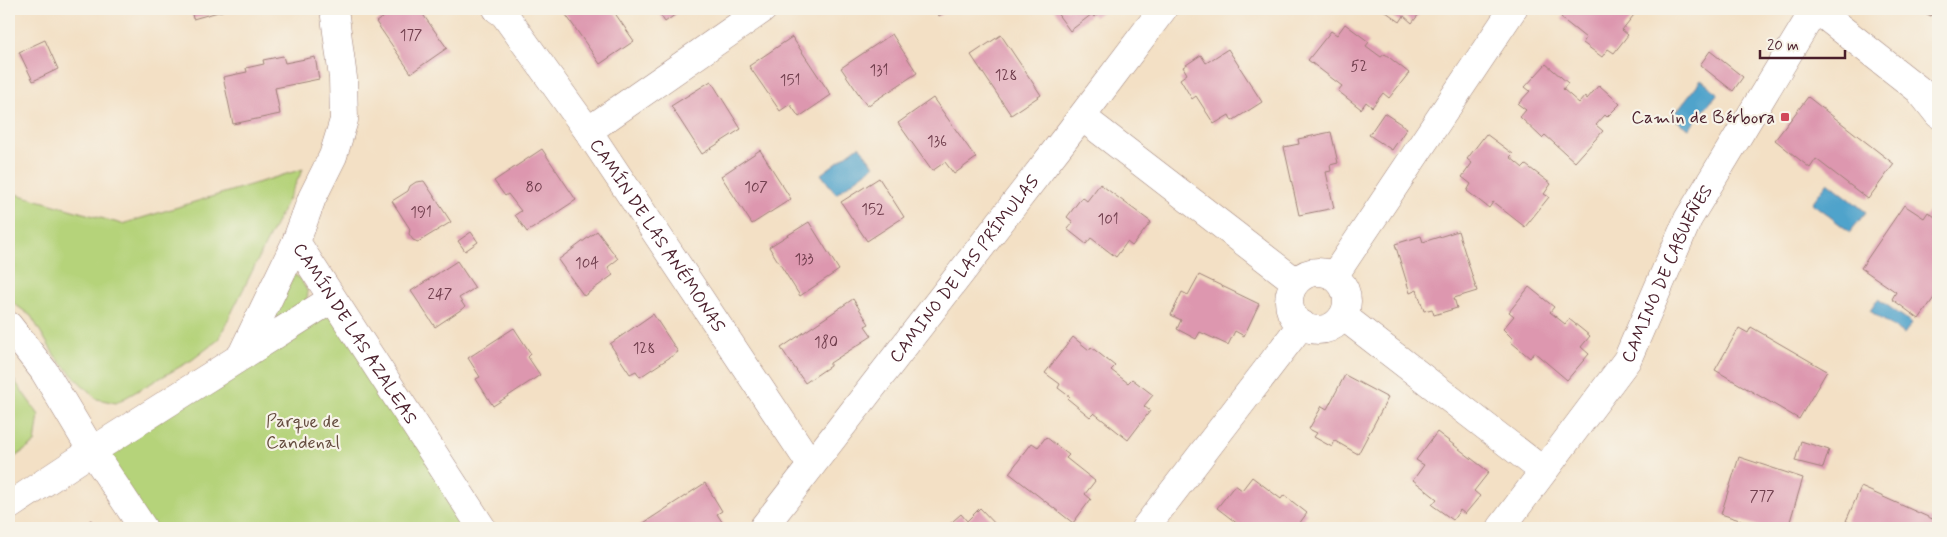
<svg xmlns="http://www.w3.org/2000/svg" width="1947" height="537" font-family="Mynerve,sans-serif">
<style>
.green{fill:#b5d37a;stroke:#807952}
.water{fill:#50a3cb;stroke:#4d617b}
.building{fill:#dd97af}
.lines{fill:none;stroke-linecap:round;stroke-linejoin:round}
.minor-casing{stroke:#9e8078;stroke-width:29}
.minor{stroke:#fff;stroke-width:28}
.poi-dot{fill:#d1495b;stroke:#f7f3e8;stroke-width:2}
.labels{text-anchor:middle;stroke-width:4.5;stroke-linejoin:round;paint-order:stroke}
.number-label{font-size:15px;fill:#6f3d4c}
.poi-label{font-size:18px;fill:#4a1f2b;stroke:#f7f3e8;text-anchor:end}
.street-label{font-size:18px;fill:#4a1f2b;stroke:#f7f3e8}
.park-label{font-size:18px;fill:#654c3f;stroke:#f7f3e8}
</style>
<rect width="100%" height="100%" fill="#f7f3e8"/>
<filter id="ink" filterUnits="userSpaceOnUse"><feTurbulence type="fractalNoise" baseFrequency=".02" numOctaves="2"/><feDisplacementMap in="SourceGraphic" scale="10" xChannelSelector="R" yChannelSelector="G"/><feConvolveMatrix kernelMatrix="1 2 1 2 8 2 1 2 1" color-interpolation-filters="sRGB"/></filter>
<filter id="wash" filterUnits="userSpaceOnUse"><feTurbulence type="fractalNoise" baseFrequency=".0096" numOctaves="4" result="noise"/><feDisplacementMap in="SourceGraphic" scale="20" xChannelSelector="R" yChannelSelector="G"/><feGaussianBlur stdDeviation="1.12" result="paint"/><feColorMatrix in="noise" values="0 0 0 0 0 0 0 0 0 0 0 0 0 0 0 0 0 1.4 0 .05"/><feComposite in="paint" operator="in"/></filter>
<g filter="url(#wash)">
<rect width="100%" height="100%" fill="#f3e0c5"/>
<!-- green -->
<path class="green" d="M303 169 218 340 192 360 116 403 97 399 76 379 55 356 31 316 9 300V192L122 224Z
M294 275C300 277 302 282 305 287 316 302 291 312 280 320L274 316Z
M332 299 482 528H143L92 451Z
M9 373 39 415 35 443 9 461Z"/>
<!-- water -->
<path class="water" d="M1701 80 1718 93 1689 129 1672 117Z
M859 146 874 166 836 194 821 174Z
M1828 182 1866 212 1850 232 1812 203Z
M1878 299 1912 323 1904 334 1870 311Z"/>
<g id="blocks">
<!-- building -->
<path class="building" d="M191 9H229L193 19Z
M395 9H419L447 48 411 73 376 22Z
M569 9H612L634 41 600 64 564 12Z
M651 9H683L665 22 657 10 653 13Z
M934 9H950L939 16Z
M1054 9H1106L1094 17 1092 14 1070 31Z
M1382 9H1423L1412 23 1404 16 1400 22Z
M1568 9H1634L1637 11 1622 30 1628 35 1614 53 1608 49 1602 57 1583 43 1586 38 1561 18Z
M1917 9H1935L1931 16Z
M1345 24 1369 42 1366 46 1381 57 1385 54 1409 73 1389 98 1383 93 1372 107 1366 102 1361 109 1338 91 1342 86 1308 60 1331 31 1337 35Z
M892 34 917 73 867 106 841 68Z
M1001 35 1041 95 1011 115 971 55Z
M792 37 831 95 799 117 790 104 780 111 749 66Z
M45 40 58 69 33 81 19 52Z
M1228 49 1262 102 1232 121 1229 115 1214 124 1196 96 1192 99 1180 79 1187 74 1183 67 1201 55 1206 63Z
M1710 51 1743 77 1733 91 1700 65Z
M283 56 285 63 315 57 319 79 275 88 280 114 233 124 223 77 247 72 246 68 264 64 263 60Z
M1546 64 1568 83 1563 89 1579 103 1585 96 1587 99 1599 85 1620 104 1607 117 1605 115 1596 125 1603 131 1575 162 1545 135 1542 138 1520 117 1526 110 1518 104 1530 91 1525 87Z
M711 81 741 129 702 154 671 106Z
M1808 97 1894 164 1868 199 1816 159 1810 168 1775 140Z
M933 98 976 158 954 174 945 162 932 171 898 123Z
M1384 113 1407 128 1392 150 1369 135Z
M1331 132 1338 163 1330 165 1331 171 1326 172 1334 208 1299 215 1284 147 1299 144 1298 139Z
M1486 134 1513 154 1510 157 1523 168 1526 165 1551 184 1544 194 1549 197 1525 227 1493 202 1489 208 1467 191 1471 184 1462 177 1472 163 1467 159Z
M542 149 576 200 527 232 515 215 521 211 508 194 505 196 494 181Z
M760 150 791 199 752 224 721 176Z
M879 178 904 217 867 241 841 202Z
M424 181 451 222 418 242 413 240 409 234 410 229 392 201 408 191 410 186 416 182Z
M1100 184 1151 222 1132 246 1127 242 1116 257 1091 238 1086 244 1067 229 1073 222 1067 217 1082 197 1087 201Z
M1904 205 1924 218 1928 212 1938 219V292L1919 319 1892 299 1896 292 1861 268Z
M809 222 839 270 800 296 769 247Z
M597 231 618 259 608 267 613 275 584 296 558 260Z
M1458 231 1477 291 1454 298 1457 308 1434 315 1432 309 1424 311 1417 290 1410 293 1395 244 1421 236 1423 242Z
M471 232 478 242 465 251 458 241Z
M457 261 475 288 459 298 465 307 435 327 411 291Z
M1199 275 1259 304 1244 336 1235 331 1228 345 1200 332 1196 339 1177 329 1181 320 1171 315 1182 292 1188 295Z
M1529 287 1554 307 1550 312 1565 324 1569 319 1590 336 1581 347 1589 354 1567 380 1534 352 1530 358 1511 342 1512 338 1503 329 1514 316 1509 312Z
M853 299 869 324 865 326 872 336 830 363V366L805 383 781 348Z
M653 314 678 352 640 377 636 371 630 374 610 344Z
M1751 327 1827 371 1799 419 1715 370 1739 328 1748 333Z
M514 328 531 354 528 357 540 375 493 406 476 379 480 377 468 358Z
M1073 337 1089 350 1091 347 1115 366 1111 370 1128 383 1132 379 1153 395 1144 406 1150 411 1128 440 1094 413 1090 417 1068 399 1070 397 1058 388 1060 384 1045 373Z
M1938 370V389L1931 386Z
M1345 375 1388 398 1358 454 1335 441 1332 447 1314 437 1317 433 1309 429 1322 406 1327 409Z
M1437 432 1489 472 1474 491 1480 496 1465 514 1460 510 1453 520 1432 505 1437 499 1413 480 1424 465 1416 460Z
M1046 437 1069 455 1066 458 1095 481 1085 494 1091 499 1073 523 1009 473 1032 443 1038 447Z
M1801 441 1829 450 1823 468 1795 461Z
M1739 457 1803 478 1788 528H1764L1721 514Z
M1252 477 1281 499 1284 495 1307 513 1299 524 1305 528H1243L1217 508 1235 485 1242 490Z
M705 483 722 511 717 514 726 528H636Z
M1861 487 1937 521 1933 528H1862L1846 521Z
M980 508 999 528H945L961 514 967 521Z
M91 520 96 528H79Z"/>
</g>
</g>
<g filter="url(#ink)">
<use href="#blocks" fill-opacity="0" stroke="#9e8078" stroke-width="1"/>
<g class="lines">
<!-- minor casing -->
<g class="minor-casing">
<g id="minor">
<path id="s1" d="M334 9 343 78 344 120 333 156 312 198 296 242 482 528"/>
<path id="s2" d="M497 9 504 14 588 131 811 465"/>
<path d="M1816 9 1919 90 1938 114"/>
<path d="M1082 117 1296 282"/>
<path d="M588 131 763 9"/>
<circle cx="1318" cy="301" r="29"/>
<path d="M1334 276 1513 9"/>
<path d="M1343 316 1542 470"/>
<path d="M9 326 44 371 92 451 143 528"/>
<path d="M241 356 296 242"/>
<path d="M9 506 92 451 332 299"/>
<path id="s3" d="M763 528 1070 132 1163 9"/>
<path d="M1145 528 1302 324"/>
<path id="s4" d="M1501 528 1627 360 1688 219 1815 9"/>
</g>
</g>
<!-- minor -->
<use href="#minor" class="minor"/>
</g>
</g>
<!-- markers -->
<rect class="poi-dot" x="1780" y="112" width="10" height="10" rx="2.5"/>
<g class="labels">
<!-- number labels -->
<g class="number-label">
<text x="411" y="40">177</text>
<text x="1359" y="71">52</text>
<text x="879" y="75">131</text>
<text x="1006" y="80">128</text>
<text x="790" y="85">151</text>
<text x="937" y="146">136</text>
<text x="534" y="192">80</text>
<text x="756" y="192">107</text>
<text x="873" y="214">152</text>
<text x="421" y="217">191</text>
<text x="1108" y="224">101</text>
<text x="804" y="264">133</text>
<text x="587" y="268">104</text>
<text x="440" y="299">247</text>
<text x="826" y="347">180</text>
<text x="644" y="353">128</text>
<text x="1762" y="501">777</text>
</g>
<!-- poi labels -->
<g class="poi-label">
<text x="1775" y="123">Camín de Bérbora</text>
</g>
<!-- street labels -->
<g class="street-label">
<text dy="6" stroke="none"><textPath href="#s2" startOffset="278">CAMÍN DE LAS ANÉMONAS</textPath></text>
<text dy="6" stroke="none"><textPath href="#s3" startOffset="328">CAMINO DE LAS PRÍMULAS</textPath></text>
<text dy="6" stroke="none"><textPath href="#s4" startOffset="305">CAMINO DE CABUEÑES</textPath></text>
<text dy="6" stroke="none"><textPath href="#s1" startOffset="352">CAMÍN DE LAS AZALEAS</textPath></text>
</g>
<!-- park labels -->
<g class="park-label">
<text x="303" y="427">Parque de<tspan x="303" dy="21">Candenal</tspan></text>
</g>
</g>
<!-- margin -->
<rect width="1947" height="537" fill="none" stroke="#f7f3e8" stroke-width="30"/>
<!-- scale -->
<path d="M1760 50v8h85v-8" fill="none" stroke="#4a1f2b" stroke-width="2.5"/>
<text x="1767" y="50" font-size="15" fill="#4a1f2b" stroke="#f7f3e8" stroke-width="4" paint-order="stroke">20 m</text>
</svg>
